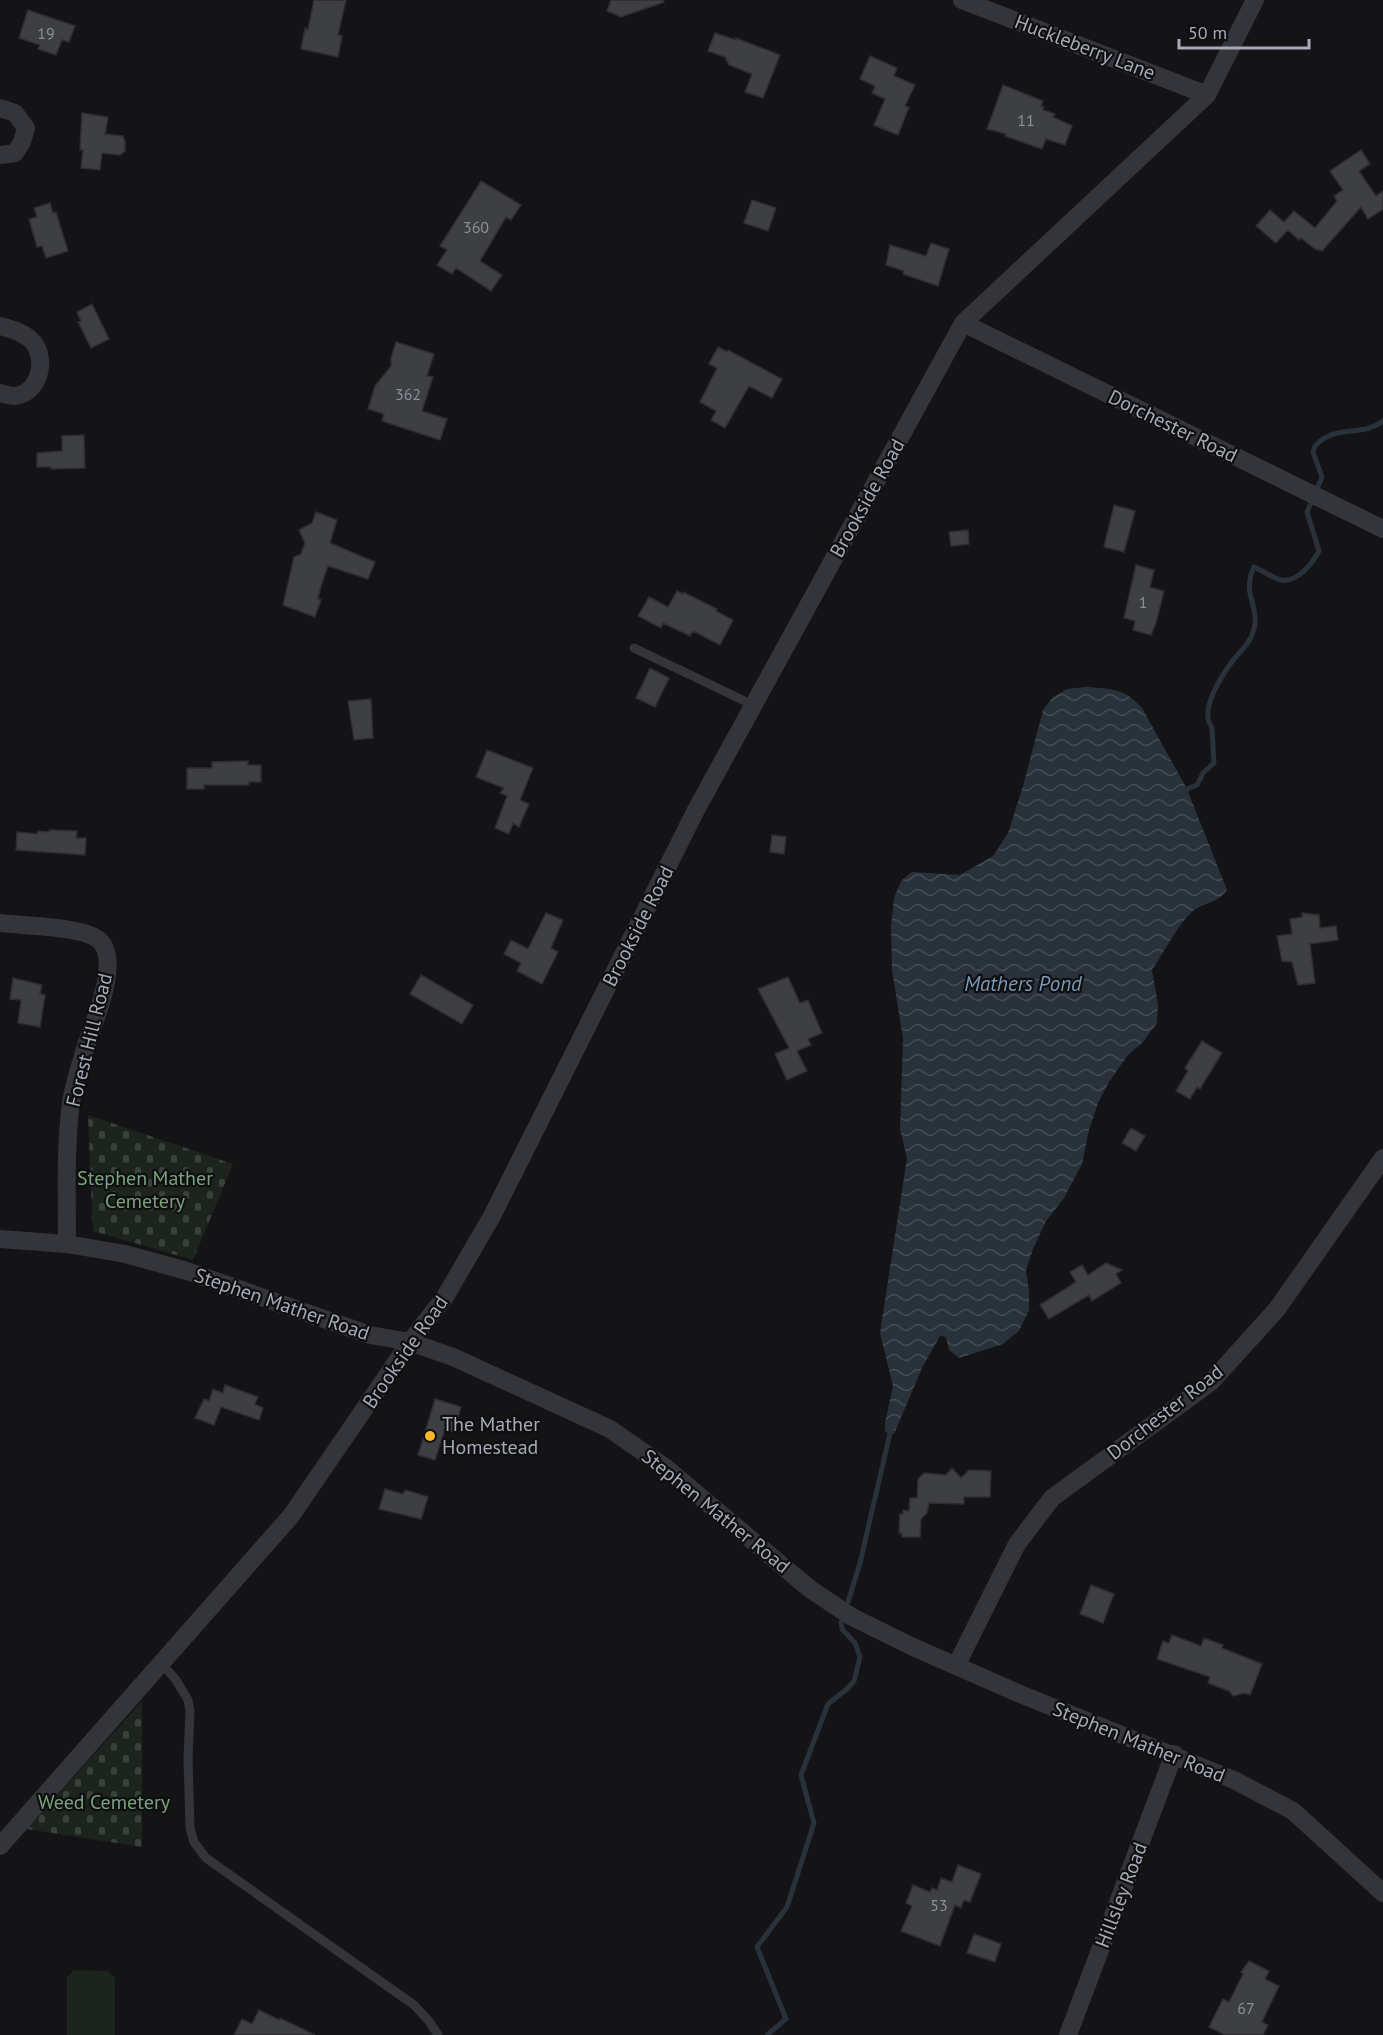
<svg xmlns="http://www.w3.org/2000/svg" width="1383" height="2035" font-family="'PT Sans',sans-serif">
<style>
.cemetery{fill:url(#cemetery-stones)}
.park{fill:#1c241d}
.water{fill:url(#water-waves)}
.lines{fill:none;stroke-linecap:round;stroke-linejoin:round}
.stream{stroke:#29323a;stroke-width:5}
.building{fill:#3e3f43;stroke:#2e2d32;stroke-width:1.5}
.service{stroke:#34353b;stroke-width:9}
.minor{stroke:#34353b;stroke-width:18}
.poi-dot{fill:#fab727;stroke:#0f0f11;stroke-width:2}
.labels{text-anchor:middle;stroke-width:4.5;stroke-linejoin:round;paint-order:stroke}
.number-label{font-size:16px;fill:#8b8f9a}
.street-label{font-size:20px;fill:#a5aab7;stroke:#0f0f11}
.park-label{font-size:20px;fill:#7ba37e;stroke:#0f0f11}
.poi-label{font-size:20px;fill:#a5aab7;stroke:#0f0f11;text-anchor:start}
.water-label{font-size:21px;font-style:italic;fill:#7a98b4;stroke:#0f0f11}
</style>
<defs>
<pattern id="cemetery-stones" width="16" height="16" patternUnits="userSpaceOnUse" patternTransform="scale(1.5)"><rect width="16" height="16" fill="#1c241d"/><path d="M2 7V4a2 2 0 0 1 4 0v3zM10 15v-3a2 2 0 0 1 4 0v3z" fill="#3a413c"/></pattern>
<pattern id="water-waves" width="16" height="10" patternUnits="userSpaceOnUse" patternTransform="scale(1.5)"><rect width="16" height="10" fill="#29323a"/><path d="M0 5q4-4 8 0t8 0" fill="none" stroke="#454d54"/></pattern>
</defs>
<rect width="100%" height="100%" fill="#141416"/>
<!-- cemetery -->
<path class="cemetery" d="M88 1115 233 1164 193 1260 93 1231Z
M142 1701V1847L27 1829Z"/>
<!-- park -->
<path class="park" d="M74 1970 107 1971 115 1978V2035H67V1977Z"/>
<!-- water -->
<path class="water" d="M1086 687C1112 689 1124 688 1142 708L1187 789 1227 890C1218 904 1202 902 1192 912 1179 923 1162 955 1152 970L1158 1005 1157 1023 1143 1042 1127 1056 1109 1082 1098 1103 1089 1130 1082 1164 1064 1198 1046 1221 1033 1249 1026 1270 1029 1291V1310L1019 1331 1003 1344 959 1358 949 1350 946 1337 940 1336 922 1368 894 1434 885 1432V1423L893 1386 880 1333 907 1158 900 1129 903 1038 892 970 891 927 894 898 901 881 912 872 960 875 993 856 1008 833 1023 786 1043 710 1053 697 1067 689Z"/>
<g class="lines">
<!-- stream -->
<path class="stream" d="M1185 793 1187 789 1197 785 1203 773 1214 763C1213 752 1213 741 1212 730 1212 726 1208 722 1208 718 1206 700 1221 677 1231 663 1239 652 1251 643 1254 629 1260 606 1241 594 1254 567 1262 570 1272 578 1281 580 1297 583 1312 564 1319 551L1307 512 1322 477 1313 452 1315 446C1335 423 1362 438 1383 421
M848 1602 860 1563 891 1429
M767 2035 786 2019 757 1947 787 1907 814 1823 801 1775 828 1704 847 1689 854 1681 860 1657 855 1643 842 1629 841 1622"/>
</g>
<!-- building -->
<path class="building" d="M314 0H346L338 35 342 36 338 57 301 49 305 28 308 29Z
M611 0H663L664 2 621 17 607 11Z
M28 10 75 26 69 42 62 40 56 55 38 49 40 45 19 38Z
M715 33 736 40V38L780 55 763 98 745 92 752 74 729 65 725 57 708 51Z
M870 56 897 68 894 76 915 85 905 106 909 107 898 135 874 125 885 99 872 93 875 86 860 79Z
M1003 85 1043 101 1041 106 1044 107 1043 110 1055 114 1053 117 1072 126 1065 145 1046 139 1042 149 1005 136 1006 134 987 129Z
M82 113 108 117 105 134 123 136 125 142V151L120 155 102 153 100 170 81 168 83 150H80Z
M1361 150 1370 164 1359 171 1376 196 1383 191V209L1368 219 1361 207 1322 251 1315 249 1301 238 1299 240 1288 230 1276 243 1256 226 1270 210 1284 222 1294 211 1315 228 1337 201 1334 196 1343 190 1330 171Z
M481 181 521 205 511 220 506 217 480 261 502 275 491 291 456 268 452 274 437 265 447 250 440 246Z
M752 200 776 208 768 231 744 223Z
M50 203 53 213 56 212 68 251 46 258 42 246 37 247 29 219 37 217 34 208Z
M931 243 949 249 938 286 903 274 904 271 886 265 890 245 926 256Z
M92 304 109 339 91 348 78 322 81 321 77 312Z
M396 342 434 354 427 376 433 377 422 411 447 419 440 440 382 421 384 414 368 409 375 386 391 366V358Z
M718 347 727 352 728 350 782 379 772 398 749 386 725 428 711 420 716 411 700 402 717 368 709 364Z
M84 435 85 468 51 469V467H37V453L62 451V436Z
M1114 505 1135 511 1124 552 1104 547Z
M316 512 337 520 330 543 375 562 368 579 328 566 321 586 318 599 321 600 315 617 283 605 294 557 301 554 305 543 299 530 312 523Z
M968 530 969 544 951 546 949 532Z
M1136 565 1154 570 1150 587 1164 591 1156 623 1151 635 1133 630 1135 621 1124 618Z
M677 591 683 594V592L717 609 716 611 733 620 720 645 693 631 690 636 663 623 661 628 638 616 649 597 668 607Z
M650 668 669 678 655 707 636 698Z
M371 699 373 738 354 740 348 701Z
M487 750 533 768 520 800 529 804 519 827 513 823 509 834 495 828 507 796 500 793 504 788 476 777Z
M248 761V765H261V782H249V785H204V789H187V768H212V762Z
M49 830 77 831 76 838H86L85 855 16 850 17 832 37 834 38 831 49 832Z
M772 835 786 837 784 854 770 852Z
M546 913 563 920 551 948 558 952 542 984 517 971 521 963 504 954 511 940 528 949Z
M1302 913 1319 915 1320 928 1336 926 1338 940 1310 944 1315 983 1298 985 1292 962 1282 961 1277 936 1292 934 1290 919 1302 917Z
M421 975 473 1005 462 1024 410 994Z
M788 977 800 1003 808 1000 822 1033 808 1039 811 1045 797 1051 807 1071 787 1080 775 1054 789 1048 758 989Z
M13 978 42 985 40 994 45 995 40 1027 18 1023 21 1000 10 999Z
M1202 1041 1222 1053 1200 1089 1197 1087 1190 1099 1176 1091 1188 1071 1185 1068Z
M1131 1128 1145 1136 1136 1151 1122 1143Z
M1106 1263 1122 1270 1116 1274 1121 1283 1092 1301 1089 1295 1049 1319 1040 1305 1076 1282 1070 1272 1082 1265 1088 1275Z
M225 1385 258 1397 255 1404 263 1408 259 1420 221 1407 214 1425 195 1418 204 1399 209 1401 213 1389 223 1393Z
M435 1399 461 1407 454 1432 445 1429 435 1460 418 1455Z
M952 1468 961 1478 969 1470 991 1471 990 1497H964V1504L929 1503 927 1513 921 1519 920 1537H902V1533H899L900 1514H903V1510L909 1511 910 1498H917L918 1479 924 1473 946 1475Z
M385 1489 402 1494 406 1490 428 1497 421 1519 379 1509Z
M1091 1585 1114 1594 1103 1623 1080 1614Z
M1172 1635 1201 1646 1204 1638 1223 1645 1222 1648 1262 1664 1250 1695 1245 1693 1233 1696 1229 1691 1208 1683 1210 1677 1157 1659 1163 1641 1169 1643Z
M958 1865 981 1874 970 1902 964 1900 961 1908 955 1905 940 1946 901 1931 912 1906 906 1903 913 1885 930 1892 932 1888 937 1890 941 1878 952 1882Z
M974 1934 1001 1944 995 1962 967 1953Z
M1249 1961 1269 1971 1265 1979 1279 1986 1262 2022 1268 2025 1263 2035H1225L1209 2027 1223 1999 1229 2002 1243 1974 1241 1972Z
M259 2010 279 2020 280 2018 315 2035H234L242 2019 252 2024Z"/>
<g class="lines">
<!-- service -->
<path class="service" d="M634 648 753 705
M161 1663 176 1680 188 1700 190 1711 188 1759 190 1828 194 1842 206 1858 414 2005 429 2021 438 2035"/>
<!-- minor -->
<path class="minor" d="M962 0 1207 95
M0 108 15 113 26 128 22 142 15 153 0 155
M963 323 1383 529
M0 326C12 329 26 333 34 343 47 361 39 394 14 396 10 396 4 394 0 393
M0 923C22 926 84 926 99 940 122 960 93 1024 85 1049 80 1066 74 1084 71 1102 65 1149 67 1197 67 1244
M0 1239 67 1244 125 1254 187 1271 370 1335 410 1342 453 1357 610 1429 666 1468 810 1589 852 1617 913 1647 1020 1694 1234 1780 1293 1811 1383 1893
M956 1666 1017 1544 1052 1498 1211 1382 1277 1309 1383 1158
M0 1846 291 1516 410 1342 445 1297 492 1216 696 810 963 323 1207 95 1255 0
M1068 2035 1174 1754"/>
</g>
<!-- markers -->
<circle class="poi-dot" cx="430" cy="1436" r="6"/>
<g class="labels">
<!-- number labels -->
<g class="number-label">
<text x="46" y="39">19</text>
<text x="1026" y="126">11</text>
<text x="476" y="233">360</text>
<text x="408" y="400">362</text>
<text x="1143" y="608">1</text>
<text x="939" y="1911">53</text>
<text x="1246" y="2014">67</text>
</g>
<!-- street labels -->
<g class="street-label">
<text transform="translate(1085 47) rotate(21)" y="7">Huckleberry Lane</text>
<text transform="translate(1173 426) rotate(26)" y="7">Dorchester Road</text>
<text transform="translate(867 498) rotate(-61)" y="7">Brookside Road</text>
<text transform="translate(638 926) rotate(-63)" y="7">Brookside Road</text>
<text transform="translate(89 1040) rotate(-76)" y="7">Forest Hill Road</text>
<text transform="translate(282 1304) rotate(19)" y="7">Stephen Mather Road</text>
<text transform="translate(405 1352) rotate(-55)" y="7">Brookside Road</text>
<text transform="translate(1165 1412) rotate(-38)" y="7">Dorchester Road</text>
<text transform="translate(716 1511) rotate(39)" y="7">Stephen Mather Road</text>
<text transform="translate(1139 1742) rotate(22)" y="7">Stephen Mather Road</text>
<text transform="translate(1121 1895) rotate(-69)" y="7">Hillsley Road</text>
</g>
<!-- park labels -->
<g class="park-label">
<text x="145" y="1185">Stephen Mather<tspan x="145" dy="23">Cemetery</tspan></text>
<text x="104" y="1809">Weed Cemetery</text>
</g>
<!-- poi labels -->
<g class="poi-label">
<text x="442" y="1431">The Mather<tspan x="442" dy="23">Homestead</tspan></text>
</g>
<!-- water labels -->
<g class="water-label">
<text x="1023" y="991">Mathers Pond</text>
</g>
</g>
<!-- scale -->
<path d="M1179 39v9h130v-9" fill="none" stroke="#a5aab7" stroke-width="3"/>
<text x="1188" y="39" font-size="18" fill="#a5aab7" stroke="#0f0f11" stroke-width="4.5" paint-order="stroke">50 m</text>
</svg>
